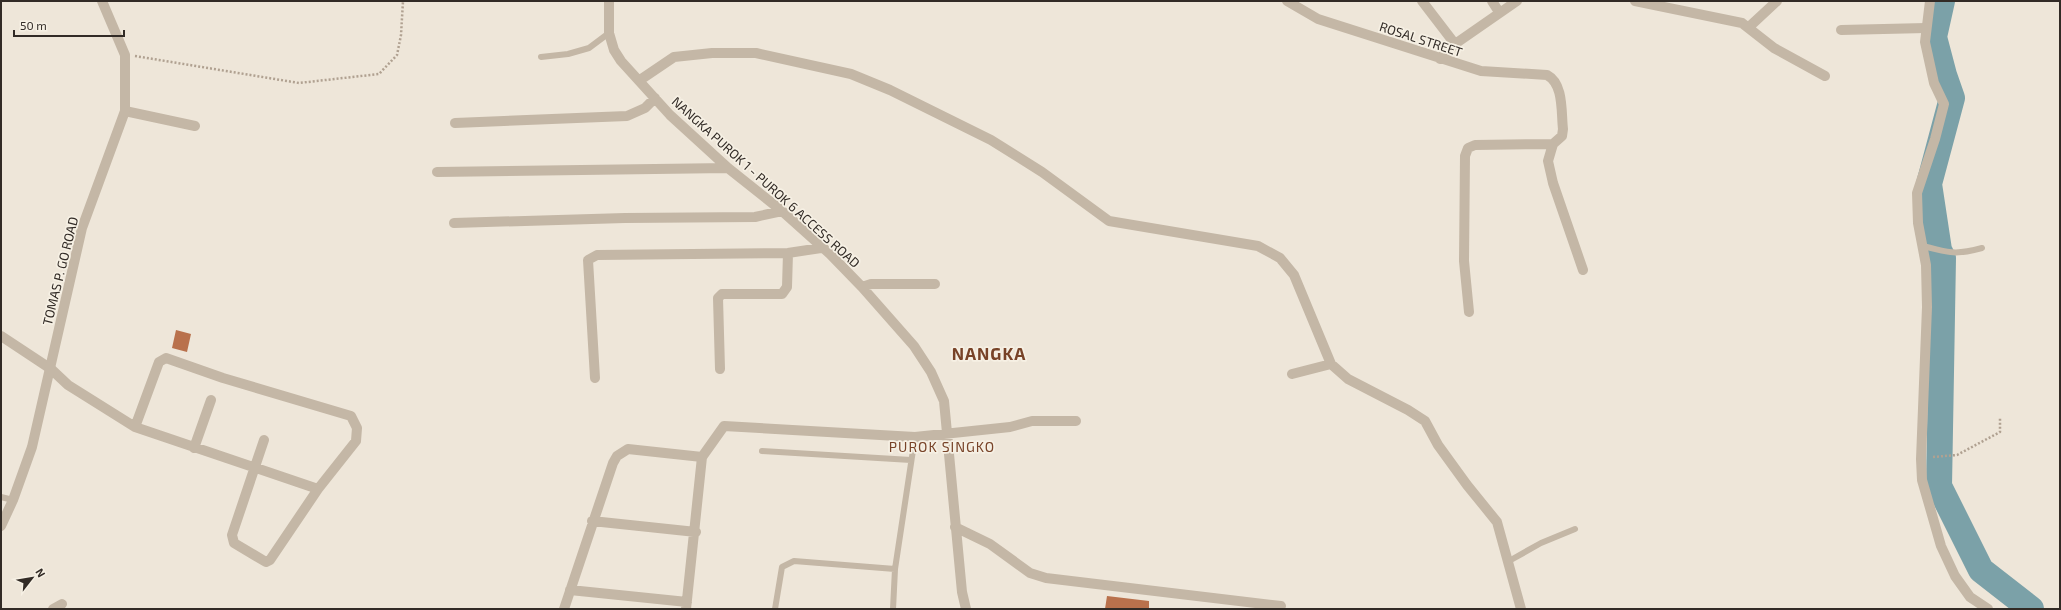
<svg xmlns="http://www.w3.org/2000/svg" width="2061" height="610" font-family="'Exo 2',sans-serif">
<style>
.lines{fill:none;stroke-linecap:round;stroke-linejoin:round}
.river{stroke:#7ba1a8;stroke-width:26}
.building{fill:#b9714c}
.path{stroke:#b0a191;stroke-width:2.5;stroke-dasharray:2 2;stroke-linecap:butt}
.service{stroke:#c4b7a6;stroke-width:6}
.minor{stroke:#c4b7a6;stroke-width:10}
.tertiary{stroke:#c4b7a6;stroke-width:10}
.labels{text-anchor:middle;stroke-width:3.5;stroke-linejoin:round;paint-order:stroke}
.street-label{font-size:13px;fill:#322b26;stroke:#f6f0e4}
.neighbourhood-label{font-size:14px;letter-spacing:1px;fill:#784328;stroke:#f6f0e4}
.district-label{font-size:17px;font-weight:bold;letter-spacing:1px;fill:#784328;stroke:#f6f0e4}
</style>
<rect width="100%" height="100%" fill="#eee6d9"/>
<g class="lines">
<!-- river -->
<path class="river" d="M1942 1 1934 37 1944 75 1952 98 1929 184 1939 250 1943 258 1939 486 1981 570 2031 609"/>
</g>
<!-- building -->
<path class="building" d="M176 330 191 334 187 352 172 348Z
M1107 596 1149 601V609H1105Z"/>
<g class="lines">
<!-- path -->
<path class="path" d="M135 56 299 83 379 74 397 55 401 35 403 1
M1933 457 1957 455 2000 432V417"/>
<!-- service -->
<path class="service" d="M541 57 568 54 589 48 609 33
M1922 246C1950 252 1952 256 1982 248
M762 451 911 460
M1 497 13 500
M1509 561 1541 543 1575 529
M775 609 782 567 794 561 895 569
M893 609 895 569 915 437"/>
<!-- minor -->
<path class="minor" d="M609 1V33L614 50 621 61 670 115 728 168 782 211 830 254 862 287 914 346 931 372 944 401 962 592 966 609
M1287 1 1318 19 1481 71 1547 75C1564 84 1561 112 1563 129L1562 136 1553 144 1548 161 1553 183 1583 270
M1422 1 1455 44
M1492 1 1499 12
M1635 1 1742 23 1774 48 1825 76
M1749 27 1777 1
M1841 30 1926 28
M1440 59 1455 44 1517 1
M640 80 674 57 712 53H756L851 74 890 90 991 140 1042 172 1109 221 1258 246 1280 258 1294 275 1331 364 1348 379 1408 410 1425 421 1438 445 1467 485 1497 522 1521 609
M125 111 195 126
M455 123 627 116 645 108 655 98
M437 172 728 168
M454 223 625 218 755 217 782 211
M862 287 871 284H935
M1469 312 1464 261 1465 156 1468 148 1475 145 1553 144
M1 336 51 369 68 385 135 427 318 489
M720 369 718 298 722 294H782L787 287 788 253
M1292 374 1331 364
M595 378 588 260 597 255 788 253 821 248
M135 427 159 362 166 358 223 378 351 416 357 428 356 441 318 489 270 560 266 562 234 543 232 535 264 440
M194 448 211 400
M592 521 696 532
M955 527 990 544 1030 573 1046 578 1281 606
M570 590 687 602
M53 609 62 604
M564 609 613 463 617 456 628 449 702 457
M686 609 702 457 724 426 915 437 1010 427 1032 421H1076"/>
<!-- tertiary -->
<path class="tertiary" d="M1930 1 1925 42 1934 83 1944 104 1935 139 1917 193 1918 223 1926 265 1927 307 1921 459 1922 480 1941 546 1955 576 1970 597 1988 609
M1 526 13 500 32 447 82 228 125 111V55L102 1"/>
</g>
<g class="labels">
<!-- street labels -->
<g class="street-label">
<text transform="translate(1421 39) rotate(18)" y="5">ROSAL STREET</text>
<text transform="translate(766 182) rotate(42)" y="5">NANGKA PUROK 1 - PUROK 6 ACCESS ROAD</text>
<text transform="translate(60 271) rotate(-76)" y="5">TOMAS P. GO ROAD</text>
</g>
<!-- neighbourhood labels -->
<g class="neighbourhood-label">
<text x="942" y="452">PUROK SINGKO</text>
</g>
<!-- district labels -->
<g class="district-label">
<text x="989" y="360">NANGKA</text>
</g>
</g>
<!-- border -->
<rect width="2061" height="610" fill="none" stroke="#322b26" stroke-width="4"/>
<!-- north arrow -->
<g transform="translate(32 578) rotate(59)" stroke="#f6f0e4" stroke-width="3" paint-order="stroke">
<path d="M0-3L7 15L0 10L-7 15Z" fill="#322b26"/>
<text y="-6" font-size="11" font-weight="bold" text-anchor="middle" fill="#322b26">N</text>
</g>
<!-- scale -->
<path d="M14 30v6h110v-6" fill="none" stroke="#322b26" stroke-width="2"/>
<text x="20" y="30" font-size="12" fill="#322b26" stroke="#f6f0e4" stroke-width="3" paint-order="stroke">50 m</text>
</svg>
